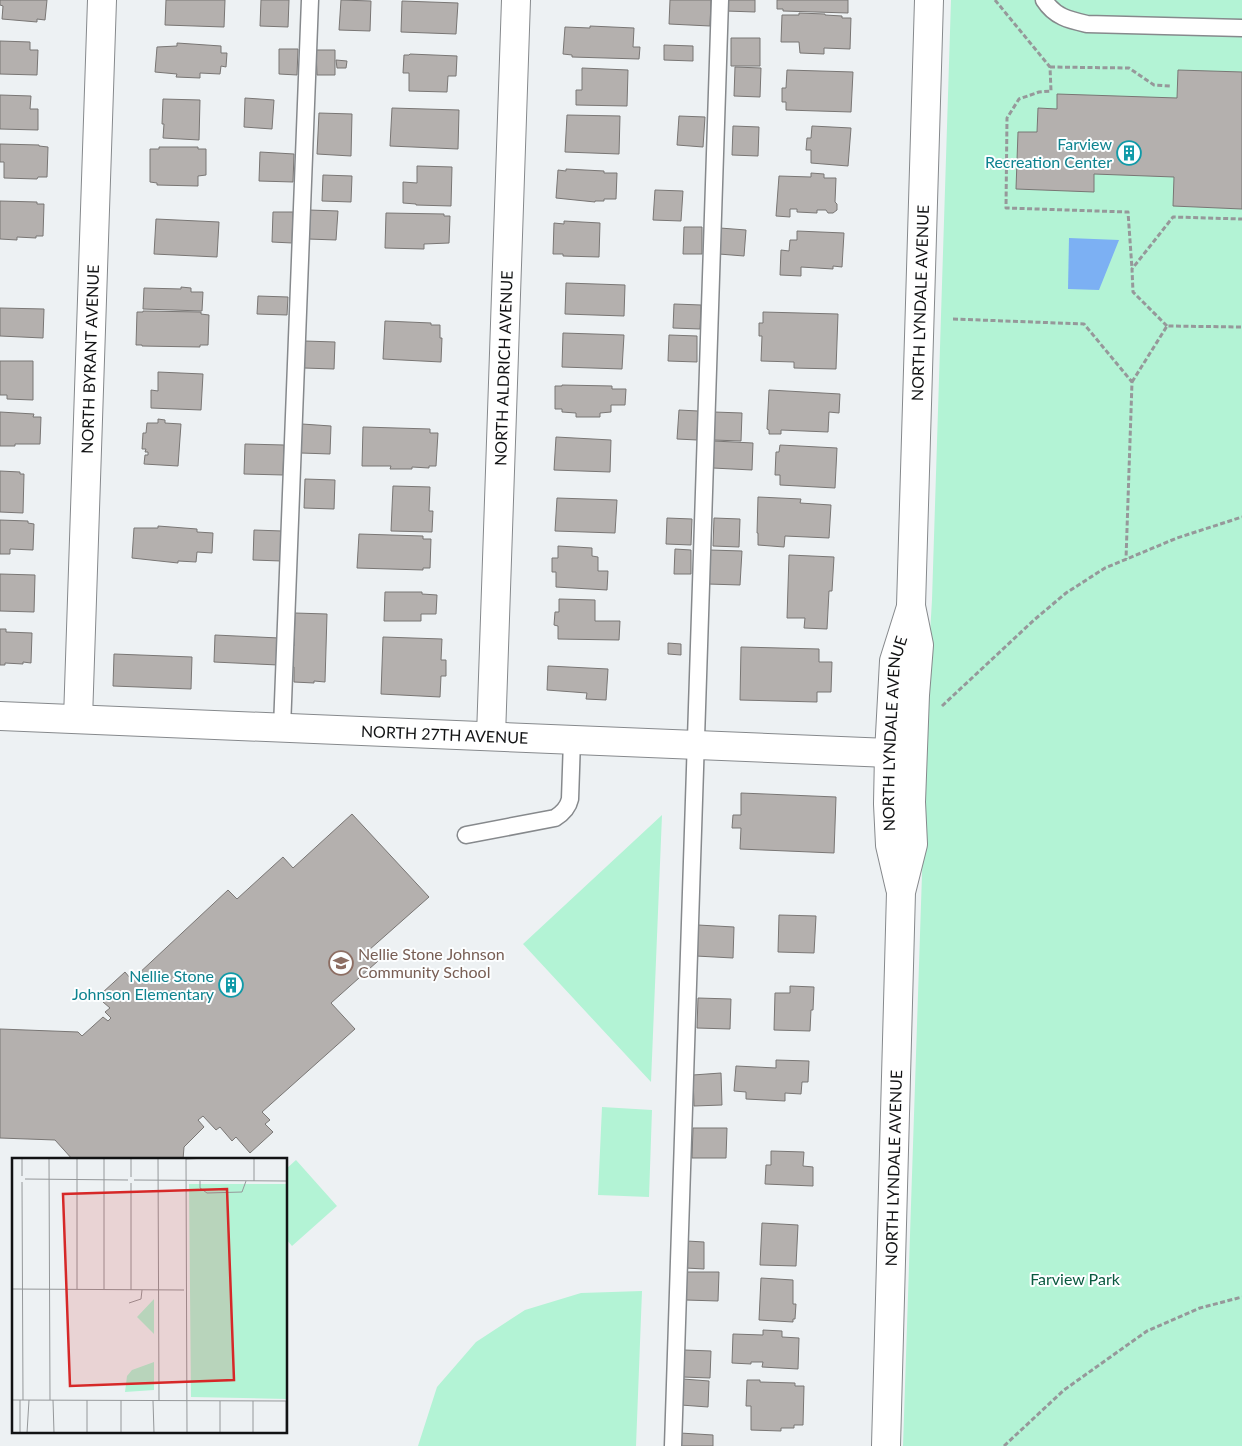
<svg xmlns="http://www.w3.org/2000/svg" width="1242" height="1446" font-family="Lato,sans-serif">
<style>
.green{fill:#b3f3d5}
.water{fill:#7cb0f3}
.building{fill:#b4b0ae;stroke:#797674}
.lines{fill:none;stroke-linecap:round;stroke-linejoin:round}
.lane-casing{stroke:#86898c;stroke-width:19}
.street-casing{stroke:#86898c;stroke-width:30}
.secondary-casing{stroke:#86898c;stroke-width:30}
.path{stroke:#96989a;stroke-width:3;stroke-dasharray:5 2.5;stroke-linecap:butt}
.lane{stroke:#fff;stroke-width:16}
.street{stroke:#fff;stroke-width:28}
.secondary{stroke:#fff;stroke-width:28}
.labels{text-anchor:middle;stroke-width:4;stroke-linejoin:round;paint-order:stroke}
.culture-label{font-size:16px;fill:#0d838f;stroke:#fcfeff;text-anchor:end}
.street-label{font-size:16px;fill:#121314;stroke:#fcfeff}
.education-label{font-size:16px;fill:#785e54;stroke:#fcfeff;text-anchor:start}
.park-label{font-size:16px;fill:#0a5a40;stroke:#fcfeff}
.inset-road{fill:none;stroke:#95989a;stroke-width:1}
.view{fill:#d62828;fill-opacity:0.15;stroke:#d62828;stroke-width:2.5}
.inset-edge{fill:none;stroke:#121314;stroke-width:2.5}
</style>
<rect width="100%" height="100%" fill="#edf1f3"/>
<!-- green -->
<path class="green" d="M951 0H1242V1446H903L923 844 919 816 932 600Z
M662 815 651 1082 523 944Z
M602 1107 652 1110 649 1197 598 1195Z
M296 1160 337 1206 292 1246 286 1239V1169Z
M642 1291 636 1446H418L437 1387 476 1342 525 1310 581 1293Z"/>
<!-- water -->
<path class="water" d="M1069 238 1119 240 1099 290 1068 289Z"/>
<!-- building -->
<path class="building" d="M0 0H47L45 20 37 19V22L2 19 3 6 0 5Z
M166 0H225L224 27 165 25Z
M261 0H289L288 27 260 26Z
M341 0 371 1 370 31 339 30Z
M670 0H711L710 26 669 24Z
M726 0H755V12L726 11Z
M777 0H848V13L783 11V9H777Z
M402 1 458 3 456 34 401 32Z
M799 13 825 14V15L842 16V18H851L850 49 824 48V54L800 53 799 42H781L782 15H799Z
M590 26 634 28 633 47H640L639 59 572 57V55L563 54 565 27 590 28Z
M731 38H760V66H731Z
M0 41 30 42V50H38L37 75 0 74Z
M177 43 221 46V53H227L226 67 221 66 220 74 200 73V78L176 77 177 74 155 72 157 47 177 46Z
M664 45 693 46V61L664 60Z
M279 49H298L297 75 279 74Z
M316 50H335V75H317Z
M410 54 457 56 456 76H448L447 92 409 91V73H403L404 55H409Z
M336 60 347 61 346 68H337Z
M735 67 761 68 760 97 734 96Z
M582 68 628 70 627 106 576 105V90H582Z
M787 70 853 72 851 112 786 110V102H782V88H786Z
M1178 70 1242 72V209L1173 206 1174 177 1094 174V192L1016 189 1018 132H1037L1038 108 1057 109V94L1177 98Z
M0 95 31 96 30 109H38V130L0 129Z
M245 98 274 100 272 129 244 127Z
M163 99 200 100 199 140 163 138 164 124H162Z
M392 108 459 110 458 149 390 146Z
M319 113 352 114 351 156 317 154Z
M567 115 620 116 619 154 565 152Z
M679 116 705 117 703 147 677 145Z
M733 126 759 127 758 156 732 155Z
M812 126 851 128 848 166 811 163V150H806L807 138H811Z
M0 144 39 145V146L48 147 47 177H38L37 179 4 178V162H0Z
M159 147H198V149H206V175L198 176V186L157 185V183L150 182V149H159Z
M260 152 294 154 293 182 259 181Z
M417 166 452 167 451 206 416 205V204L403 203V182L417 183Z
M566 169 604 171V173H617L616 199H604V201H595V202L556 198 558 170 566 171Z
M811 173 824 174V178H836L835 202 837 204V210L833 213H828L826 210H817V213L797 212V209H790V217L776 216 779 176 811 177Z
M323 175 352 176 351 202 322 201Z
M655 190 683 191 681 221 653 220Z
M0 201 37 202V204H44L43 236H36V238L17 237V240L0 239Z
M309 210 338 211 336 240 308 239Z
M273 212H293L292 243 272 242Z
M386 213 444 214V216H450L449 243 424 244V249L385 248Z
M156 219 219 222 217 257 154 254Z
M564 221 600 223 599 257 563 256V254H553L554 223 564 224Z
M684 227H702V254H683Z
M720 228 746 230 744 256 719 254Z
M797 231 844 233 842 267 833 266V269L801 267V276L780 275 781 250 789 251 790 240H797Z
M566 283 625 285 624 316 565 314Z
M181 287 191 288V292H203L202 311 143 309 144 288 181 289Z
M258 296 288 297 287 315 257 314Z
M674 304 701 305 700 329 673 328Z
M0 308 44 309 43 338 0 336Z
M143 311 201 312V314L209 315 208 345H200V347L142 346V345H136L137 312H143Z
M763 312 838 314 836 369 794 368V362L761 361 762 336H759V323H763Z
M385 321 431 323V325H440V338H442L441 362 383 359Z
M563 333 624 335 622 369 562 367Z
M669 335 697 336V362L668 361Z
M305 341 335 342 334 369 304 368Z
M0 361H33V400L7 399V395H0Z
M158 372 203 374 201 410 151 408V390L158 391Z
M562 385 612 386V389H626L625 405H611V412L600 413V417H576V413L562 412V409H555V386H562Z
M769 390 840 394 839 413 829 412 828 432 781 430V434H769V430L767 429Z
M679 410 698 411 697 440 677 439Z
M0 412 34 414 33 417H41L40 444H15V446H0Z
M714 412 742 413 741 441 713 440Z
M158 419 165 420V423L181 424 178 466 144 464 145 455H148V452H145L146 449H142L143 433H146L147 423H158Z
M302 424 331 426 330 454 301 453Z
M363 427 430 429V433H438L436 466H429V468L412 467V469H390L391 466H362Z
M556 437 611 440 610 472 554 470Z
M714 441 753 443 752 470 713 468Z
M245 444 284 445 283 475 244 474Z
M780 445 837 448 835 488 780 485V475H775L776 452H779Z
M0 471 20 472V474H24L23 513 0 512Z
M305 479 335 480 334 509 304 508Z
M393 486 430 487 429 511H433L432 532 391 531Z
M758 497 801 499 800 503 831 505 829 538 785 536 784 547 758 545V533H757Z
M557 498 617 500 615 533 555 531Z
M667 518 692 519 691 545 666 544Z
M714 518 740 519 739 547 713 546Z
M0 520 28 521V523L34 524 33 550 10 549V554H0Z
M158 526 197 529V532L213 533 212 553 197 552 196 562 178 561V563L132 558 134 528H158Z
M254 530 282 531 281 561 253 560Z
M359 534 423 536V539H431L430 568H423V570L357 568Z
M558 546 592 548V556L598 557V571H608L607 590 556 587V572H552V558H558Z
M675 549 691 550V574H674Z
M710 550 742 551 740 585 708 584Z
M789 555 834 557 832 591H829L827 629 804 628 805 618H787Z
M0 574 35 575 34 612 0 611Z
M385 592H422V594L437 595 436 614H421V621H384Z
M559 599 595 600V621H620L619 640 558 639V626L554 625 555 612H559Z
M295 613 327 614 325 682 314 681V683L294 682V667H291L292 646H294Z
M0 629H6V632L32 633 31 663 23 662V664L5 663V665H0Z
M215 635 279 638 278 665 214 662Z
M383 637 442 639 441 660H446V676H441L440 697 381 694Z
M668 643 681 644V655L668 654Z
M741 647 819 649V662H832L831 692H817V702L740 700Z
M114 654 192 657 191 689 113 686Z
M548 666 608 669 606 700 586 699 587 693 547 690Z
M741 793 836 797 834 853 740 849 741 828H732L733 815H741Z
M352 814 429 897 369 950 378 961 331 1003 355 1029 262 1112 270 1120 265 1124 273 1132 250 1153 236 1137 232 1141 220 1127 216 1130 203 1116 198 1120 204 1127 184 1147 183 1160H73L55 1140 0 1138V1029L78 1032 82 1036 103 1017 108 1021 111 1018 105 1012 110 1008 103 1002 107 998 102 993 125 972 130 978 134 975 136 976 228 890 237 899 283 857 293 868Z
M779 915 816 916 814 953 778 952Z
M698 925 734 927 733 958 696 956Z
M790 986 814 987 813 1010H811L810 1031 774 1030 775 993H790Z
M698 998 731 999 730 1029 697 1028Z
M776 1060 809 1061 808 1082H802L801 1094 785 1093V1101L746 1099V1092L734 1091 736 1066 776 1068Z
M721 1073 722 1105 694 1106 693 1075Z
M693 1128H727L726 1158H692Z
M771 1151 804 1152 803 1166 813 1167V1186L765 1184 766 1165H771Z
M762 1223 798 1225 796 1266 760 1265Z
M687 1241 704 1242V1269L686 1268Z
M687 1272H719L718 1301 686 1300Z
M761 1278 793 1280V1304H796L795 1319H793V1322L759 1320Z
M763 1330 782 1331V1337L799 1338 798 1369 762 1367 763 1362H751V1364L732 1363 733 1334 763 1335Z
M684 1350 711 1351 710 1378 683 1377Z
M683 1379 709 1381 708 1407 681 1405Z
M747 1380H760V1382L795 1383V1386H804L803 1425H794V1428H781V1431L751 1430V1406H746Z
M680 1433 713 1435V1446H680Z"/>
<g class="lines">
<!-- lane casing -->
<g class="lane-casing">
<path id="lane" d="M1044 0C1055 17 1069 20 1087 24L1242 28
M282 728 310 0
M466 835 555 818C563 813 568 808 570 799L572 740
M673 1446 720 0"/>
</g>
<!-- street casing -->
<g class="street-casing">
<g id="street">
<path id="s1" d="M0 716 889 753"/>
<path id="s2" d="M78 719 102 0"/>
<path id="s3" d="M491 736 516 0"/>
</g>
</g>
<!-- secondary casing -->
<g class="secondary-casing">
<g id="secondary">
<path id="s4" d="M900 888 890 845 888 804 889 753 894 661 911 607"/>
<path id="s5" d="M886 1446 901 892 913 844 911 802 915 695 919 645 911 606 929 0"/>
</g>
</g>
<!-- path -->
<path class="path" d="M995 0 1050 67 1051 91 1039 92 1019 99 1007 118 1006 208 1128 212 1132 269
M1050 67 1129 68 1154 85 1170 86
M953 319 1084 324 1132 382 1126 559
M1167 326 1133 292 1132 269 1173 217 1242 219
M1132 382 1167 326 1242 327
M942 706 1034 620 1066 593 1105 568 1177 538 1242 517
M1004 1446 1064 1390 1147 1331 1200 1308 1242 1297"/>
<!-- lane -->
<use href="#lane" class="lane"/>
<!-- street -->
<use href="#street" class="street"/>
<!-- secondary -->
<use href="#secondary" class="secondary"/>
</g>
<!-- icons -->
<defs>
<g id="building-ring" transform="scale(1.25)"><circle r="9.5" fill="#fcfeff" stroke="#0f9aa8" stroke-width="1.5"/><path d="M-4-6H4V6H1V3H-1V6H-4ZM-2.5-4.3h1.7v1.8h-1.7ZM.8-4.3h1.7v1.8H.8ZM-2.5-1h1.7V.8h-1.7ZM.8-1h1.7V.8H.8Z" fill="#0f9aa8"/></g>
<g id="school-ring" transform="scale(1.25)"><circle r="9.5" fill="#fcfeff" stroke="#8d6e63" stroke-width="1.5"/><path d="M0-5L7-2L0 1L-7-2ZM-4 1L0 2.5L4 1V4Q0 6-4 4Z" fill="#8d6e63"/></g>
</defs>
<g fill-rule="evenodd">
<use href="#building-ring" x="1129" y="153"/>
<use href="#school-ring" x="341" y="963"/>
<use href="#building-ring" x="231" y="985"/>
</g>
<g class="labels">
<!-- culture labels -->
<g class="culture-label">
<text x="1112" y="150">Farview<tspan x="1112" dy="18">Recreation Center</tspan></text>
<text x="214" y="982">Nellie Stone<tspan x="214" dy="18">Johnson Elementary</tspan></text>
</g>
<!-- street labels -->
<g class="street-label">
<text dy="6" stroke="none"><textPath href="#s5" startOffset="1146">NORTH LYNDALE AVENUE</textPath></text>
<text dy="6" stroke="none"><textPath href="#s2" startOffset="360">NORTH BYRANT AVENUE</textPath></text>
<text dy="6" stroke="none"><textPath href="#s3" startOffset="368">NORTH ALDRICH AVENUE</textPath></text>
<text dy="6" stroke="none"><textPath href="#s4" startOffset="156">NORTH LYNDALE AVENUE</textPath></text>
<text dy="6" stroke="none"><textPath href="#s1" startOffset="445">NORTH 27TH AVENUE</textPath></text>
<text dy="6" stroke="none"><textPath href="#s5" startOffset="278">NORTH LYNDALE AVENUE</textPath></text>
</g>
<!-- education labels -->
<g class="education-label">
<text x="358" y="960">Nellie Stone Johnson<tspan x="358" dy="18">Community School</tspan></text>
</g>
<!-- park labels -->
<g class="park-label">
<text x="1075" y="1285">Farview Park</text>
</g>
</g>
<!-- overview -->
<g transform="translate(12 1158)">
<rect width="275" height="275" fill="#edf1f3"/>
<path d="M177 26H275V241L179 239ZM142 141V176L125 159ZM142 204V232L113 234 115 218 120 212Z" fill="#b3f3d5"/>
<path class="inset-road" d="M10 0V18M37 0 38 242M65 0V131M119 0V19M146 0 147 243M174 0 175 275M174 1 196 0M13 21 116 22M122 22 275 23M188 23V30L195 35 230 34 234 23M242 23V0M10 24 11 242M119 25V132M0 131 172 132M92 131V0M117 145 129 141 130 132M0 242 275 243M8 242V275M41 242 42 275M141 243 142 275M241 243V275M274 243V275M15 275 17 242M75 275V242M109 275V242M208 275V243"/>
<path class="view" d="M215 31 222 222 58 228 51 36Z"/>
<rect width="275" height="275" class="inset-edge"/>
</g>
</svg>
